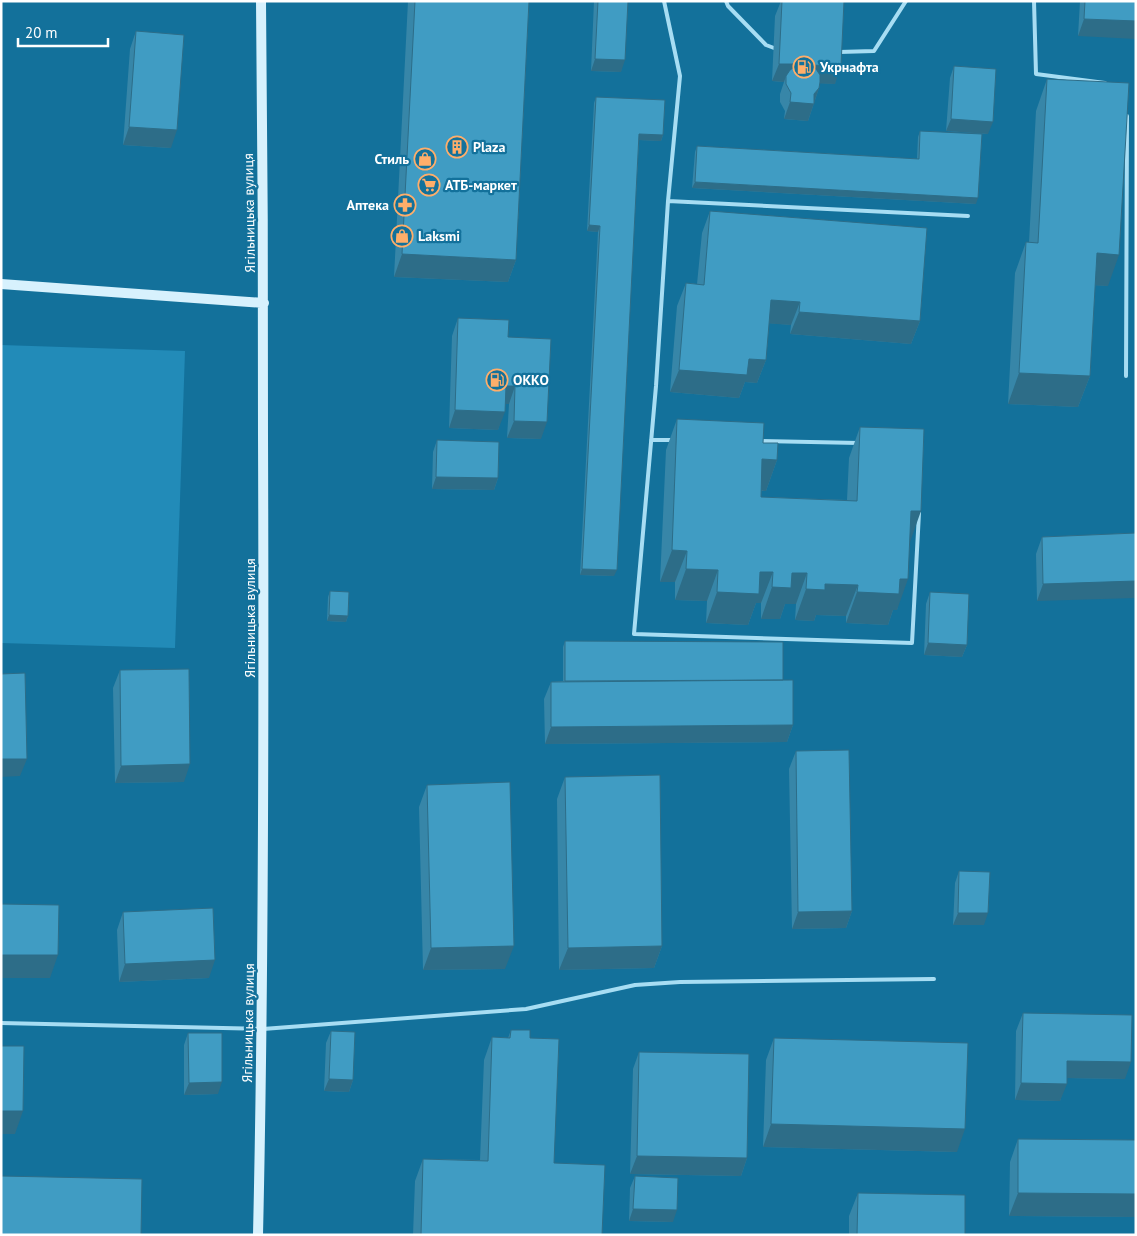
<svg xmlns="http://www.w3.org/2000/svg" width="1137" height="1236" font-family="'PT Sans',sans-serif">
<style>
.pitch{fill:#228bb8}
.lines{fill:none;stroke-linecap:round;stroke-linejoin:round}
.service{stroke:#a7ddf3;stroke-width:4}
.secondary{stroke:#d7f1fd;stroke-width:10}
.wall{fill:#3786a8}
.shaded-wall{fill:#2d6d88}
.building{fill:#409cc3;stroke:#2d6d88}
.labels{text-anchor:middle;stroke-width:4.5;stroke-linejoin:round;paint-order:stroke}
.poi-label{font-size:14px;font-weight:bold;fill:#fff;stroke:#13719b;text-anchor:start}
.street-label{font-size:14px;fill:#fff;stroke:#13719b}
</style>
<rect width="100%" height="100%" fill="#13719b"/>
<!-- pitch -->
<path class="pitch" d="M1 345 185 351 175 648 1 643Z"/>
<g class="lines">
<!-- service -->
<path class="service" d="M664 1 680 76 668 201 656 386 634 634 912 643 919 513
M726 1 728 6 766 45 774 48
M1034 1 1036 74 1105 83
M839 52 874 51 906 1
M668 201 968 216
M1126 376 1127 116
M651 440H674
M759 441 859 443
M1 1023 263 1029 526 1009 635 985 680 982 934 979"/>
<!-- secondary -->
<path class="secondary" d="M1 284 264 303
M258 1235C264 968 264 702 263 435 263 290 263 146 261 1"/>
</g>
<!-- wall -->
<path class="wall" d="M408 1H529L516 260 508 282 394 277Z
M594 1H628L621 72 591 71Z
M781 1H844L835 84 820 83 819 88 808 121 784 119 785 111 780 102V94L784 82 772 81 775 16Z
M1080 1H1136L1078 36Z
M136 31 171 148 123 145 130 49Z
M954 66 988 134 946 131 950 78Z
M1047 79 1108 286 1095 285 1090 376 1078 407 1008 404 1015 273 1026 242H1029L1036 111Z
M596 97 663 135 661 141 639 140 614 576 580 575 598 232 587 231 594 103Z
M920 131 976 204 692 188 695 152 697 146 917 159 918 137Z
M710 211 920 321 911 344 790 334 791 325 769 323 766 360 757 383 745 382 739 398 670 392 677 306 686 283 697 284 702 233Z
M458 318 508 337 541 439 507 438 509 404H505L498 430 449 428 452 336Z
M677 419 763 443 777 460 766 491H761V497L847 500 849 458 860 427 910 542 897 610H893L888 625 846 623V616L816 615 814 621 795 620 796 604H785L780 619H761V603H756L748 625 706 623 707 601 675 600V582H660L666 450Z
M437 440 498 478 494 490 432 489 433 452Z
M1136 533 1037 601 1036 554 1042 537Z
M330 591 348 616 346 622 327 621 328 597Z
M930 592 967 645 962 657 924 655 926 604Z
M565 641 783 680 793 725 787 742 545 744 544 699 551 682 563 681V647Z
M120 670 184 782 115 783 113 688Z
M796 751 852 911 846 928 792 929 789 769Z
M565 777 662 946 654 968 559 970 557 799Z
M427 785 505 969 423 970 419 807Z
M959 871 984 925H953L955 883Z
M123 912 209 978 119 982 117 930Z
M1023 1013 1125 1079 1067 1078 1060 1101 1015 1100 1016 1031Z
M511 1030 530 1038 554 1163 602 1235H413L415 1181 423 1159 480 1160 484 1060 492 1037 508 1038Z
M331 1031 353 1080 349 1092 324 1091 326 1043Z
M188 1033 218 1094 184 1095V1045Z
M774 1038 957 1152 763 1147 766 1060Z
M639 1052 747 1158 741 1176 630 1174 633 1069Z
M1018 1139 1136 1140V1217L1009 1216 1010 1162Z
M635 1176 673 1222 629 1221 630 1188Z
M858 1193 965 1235H849V1216Z"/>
<!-- shaded-wall -->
<path class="shaded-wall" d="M1084 19 1136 21V39L1078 36Z
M595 59 625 60 621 72 591 71Z
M779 64H799L786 76 784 82 772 81Z
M810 65 841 66 835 84 804 83Z
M819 88 808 121 784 119 790 102 814 94Z
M951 119 993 122 988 134 946 131Z
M129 127 177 130 171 148 123 145Z
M639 134 663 135 661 141 637 140Z
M695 182 978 198 976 204 692 188Z
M589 225 600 226 598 232 587 231Z
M1097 253 1119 255 1108 286 1085 285Z
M402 254 516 260 508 282 394 277Z
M771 300 800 302 791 325 762 323Z
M799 312 920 321 911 344 790 334Z
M749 359 766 360 757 383 745 382 739 398 670 392 679 370Z
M1019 373 1090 376 1078 407 1008 404Z
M506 386H515L509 404H499Z
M455 410 505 412 498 430 449 428Z
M514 421 547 422 541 439 507 438Z
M762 459 777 460 766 491 751 490Z
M436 477 498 478 494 490 432 489Z
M911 511H921L910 542Z
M672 550 687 551 675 582H660Z
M582 569 617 570 614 576 580 575Z
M686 569 718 570 707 601 675 600Z
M760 572H773L761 603H756L748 625 706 623 717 592Z
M792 573H807L796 604H785L780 619H761L772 587Z
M900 579H908L897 610H893L888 625 846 623 857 592Z
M1136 581V598L1037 601 1043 584Z
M825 584 858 585 846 616 816 615 814 621 795 620 806 589Z
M329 615 348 616 346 622 327 621Z
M928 643 967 645 962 657 924 655Z
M793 725 787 742 545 744 551 727Z
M1 759H27L20 776 1 777Z
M190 764 184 782 115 783 121 766Z
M852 911 846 928 792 929 798 912Z
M958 913H988L984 925H953Z
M514 946 505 969 423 970 431 948Z
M662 946 654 968 559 970 568 948Z
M1 955H58L50 978H1Z
M215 960 209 978 119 982 125 964Z
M1067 1061 1131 1062 1125 1079 1061 1078Z
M329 1079 353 1080 349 1092 324 1091Z
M222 1082 218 1094 184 1095 189 1083Z
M1021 1083 1067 1084 1060 1101 1015 1100Z
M1 1111H23L15 1134H1Z
M771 1124 965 1129 957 1152 763 1147Z
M637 1156 747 1158 741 1176 630 1174Z
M1018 1193 1136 1194V1217L1009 1216Z
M633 1209 677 1210 673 1222 629 1221Z"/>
<!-- building -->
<path class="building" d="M415 1H529L516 260 402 254Z
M598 1H628L625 60 595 59Z
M782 1H844L841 66 810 65 816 69 820 75V82L819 88 814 94V104L790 102 791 93 786 84V76L790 70 799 64H779Z
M1085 1H1136V21L1084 19Z
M136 31 184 35 177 130 129 127Z
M954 66 996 69 993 122 951 119Z
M1047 79 1129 83 1119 255 1097 253 1090 376 1019 373 1026 242 1038 243Z
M596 97 665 100 663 135 639 134 617 570 582 569 600 226 589 225Z
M920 131 982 134 978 198 695 182 697 146 919 159Z
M710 211 927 228 920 321 799 312 800 302 771 300 766 360 749 359 747 375 679 370 686 283 704 285Z
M458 318 509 320 508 337 551 339 547 422 514 421 515 386H506L505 412 455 410Z
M677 419 764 423 763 443H778L777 460 762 459 761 497 857 501 860 427 924 429 921 511H911L908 579H900L899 594 857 592 858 585 825 584V590L806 589 807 573H792L791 588 772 587 773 572H760L759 594 717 592 718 570 686 569 687 551 672 550Z
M437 440 499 442 498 478 436 477Z
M1136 533V581L1043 584 1042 537Z
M330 591 349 592 348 616 329 615Z
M930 592 969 594 967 645 928 643Z
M565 641 783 642V680L565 681Z
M189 669 190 764 121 766 120 670Z
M25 673 27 759H1V674Z
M793 680V725L551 727V682Z
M849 750 852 911 798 912 796 751Z
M660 775 662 946 568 948 565 777Z
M510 782 514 946 431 948 427 785Z
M959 871 990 872 988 913H958Z
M1 904 59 905 58 955H1Z
M213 908 215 960 125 964 123 912Z
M1023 1013 1132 1015 1131 1062 1067 1061V1084L1021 1083Z
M511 1030H530V1038L559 1039 554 1163 605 1165 602 1235H421L423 1159 488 1161 492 1037 510 1038Z
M331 1031 355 1032 353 1080 329 1079Z
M188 1033H222V1082L189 1083Z
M774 1038 968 1043 965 1129 771 1124Z
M1 1046H24L23 1111H1Z
M639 1052 749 1054 747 1158 637 1156Z
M1018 1139 1136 1140V1194L1018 1193Z
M1 1176 142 1179 141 1235H1Z
M635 1176 678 1178 677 1210 633 1209Z
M858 1193 965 1195V1235H857Z"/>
<!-- icons -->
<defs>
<g id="fuel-ring" transform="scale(1.125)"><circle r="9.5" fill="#13719b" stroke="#ffae6a" stroke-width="1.5"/><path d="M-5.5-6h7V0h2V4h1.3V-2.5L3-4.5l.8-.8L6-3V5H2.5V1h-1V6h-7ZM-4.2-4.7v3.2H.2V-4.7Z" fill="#ffae6a"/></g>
<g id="building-ring" transform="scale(1.125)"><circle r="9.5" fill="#13719b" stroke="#ffae6a" stroke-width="1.5"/><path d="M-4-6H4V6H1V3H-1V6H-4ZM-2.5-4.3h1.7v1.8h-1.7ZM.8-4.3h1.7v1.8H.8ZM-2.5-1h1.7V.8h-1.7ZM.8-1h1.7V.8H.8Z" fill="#ffae6a"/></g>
<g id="shop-ring" transform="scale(1.125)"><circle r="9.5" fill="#13719b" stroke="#ffae6a" stroke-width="1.5"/><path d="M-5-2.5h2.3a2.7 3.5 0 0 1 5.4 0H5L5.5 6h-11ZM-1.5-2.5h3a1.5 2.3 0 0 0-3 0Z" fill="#ffae6a"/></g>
<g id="supermarket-ring" transform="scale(1.125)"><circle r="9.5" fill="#13719b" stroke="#ffae6a" stroke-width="1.5"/><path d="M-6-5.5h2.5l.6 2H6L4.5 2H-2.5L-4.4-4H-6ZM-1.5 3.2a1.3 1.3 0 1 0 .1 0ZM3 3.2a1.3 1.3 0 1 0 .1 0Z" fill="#ffae6a"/></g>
<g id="pharmacy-ring" transform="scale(1.125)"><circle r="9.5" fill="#13719b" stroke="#ffae6a" stroke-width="1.5"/><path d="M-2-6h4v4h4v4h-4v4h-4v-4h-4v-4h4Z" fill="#ffae6a"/></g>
</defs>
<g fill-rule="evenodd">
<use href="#fuel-ring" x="804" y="67"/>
<use href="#building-ring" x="457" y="147"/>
<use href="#shop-ring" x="425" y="159"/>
<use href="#supermarket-ring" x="429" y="185"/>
<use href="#pharmacy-ring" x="405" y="205"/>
<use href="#shop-ring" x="402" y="236"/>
<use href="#fuel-ring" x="497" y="380"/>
</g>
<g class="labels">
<!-- poi labels -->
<g class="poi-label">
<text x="820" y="72">Укрнафта</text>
<text x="473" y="152">Plaza</text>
<text x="409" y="164" text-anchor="end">Стиль</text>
<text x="445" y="190">АТБ-маркет</text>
<text x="389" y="210" text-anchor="end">Аптека</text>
<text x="418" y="241">Laksmi</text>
<text x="513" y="385">ОККО</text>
</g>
<!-- street labels -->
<g class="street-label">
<text transform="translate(249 213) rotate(-91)" y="5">Ягільницька вулиця</text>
<text transform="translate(250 618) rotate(-90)" y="5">Ягільницька вулиця</text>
<text transform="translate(248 1023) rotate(-89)" y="5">Ягільницька вулиця</text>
</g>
</g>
<!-- border -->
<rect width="1137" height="1236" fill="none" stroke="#ffffff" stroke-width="5"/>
<!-- scale -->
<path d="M18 38v8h90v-8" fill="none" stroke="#ffffff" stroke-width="2.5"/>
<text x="25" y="38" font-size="15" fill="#ffffff" stroke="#13719b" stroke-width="4" paint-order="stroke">20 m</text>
</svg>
